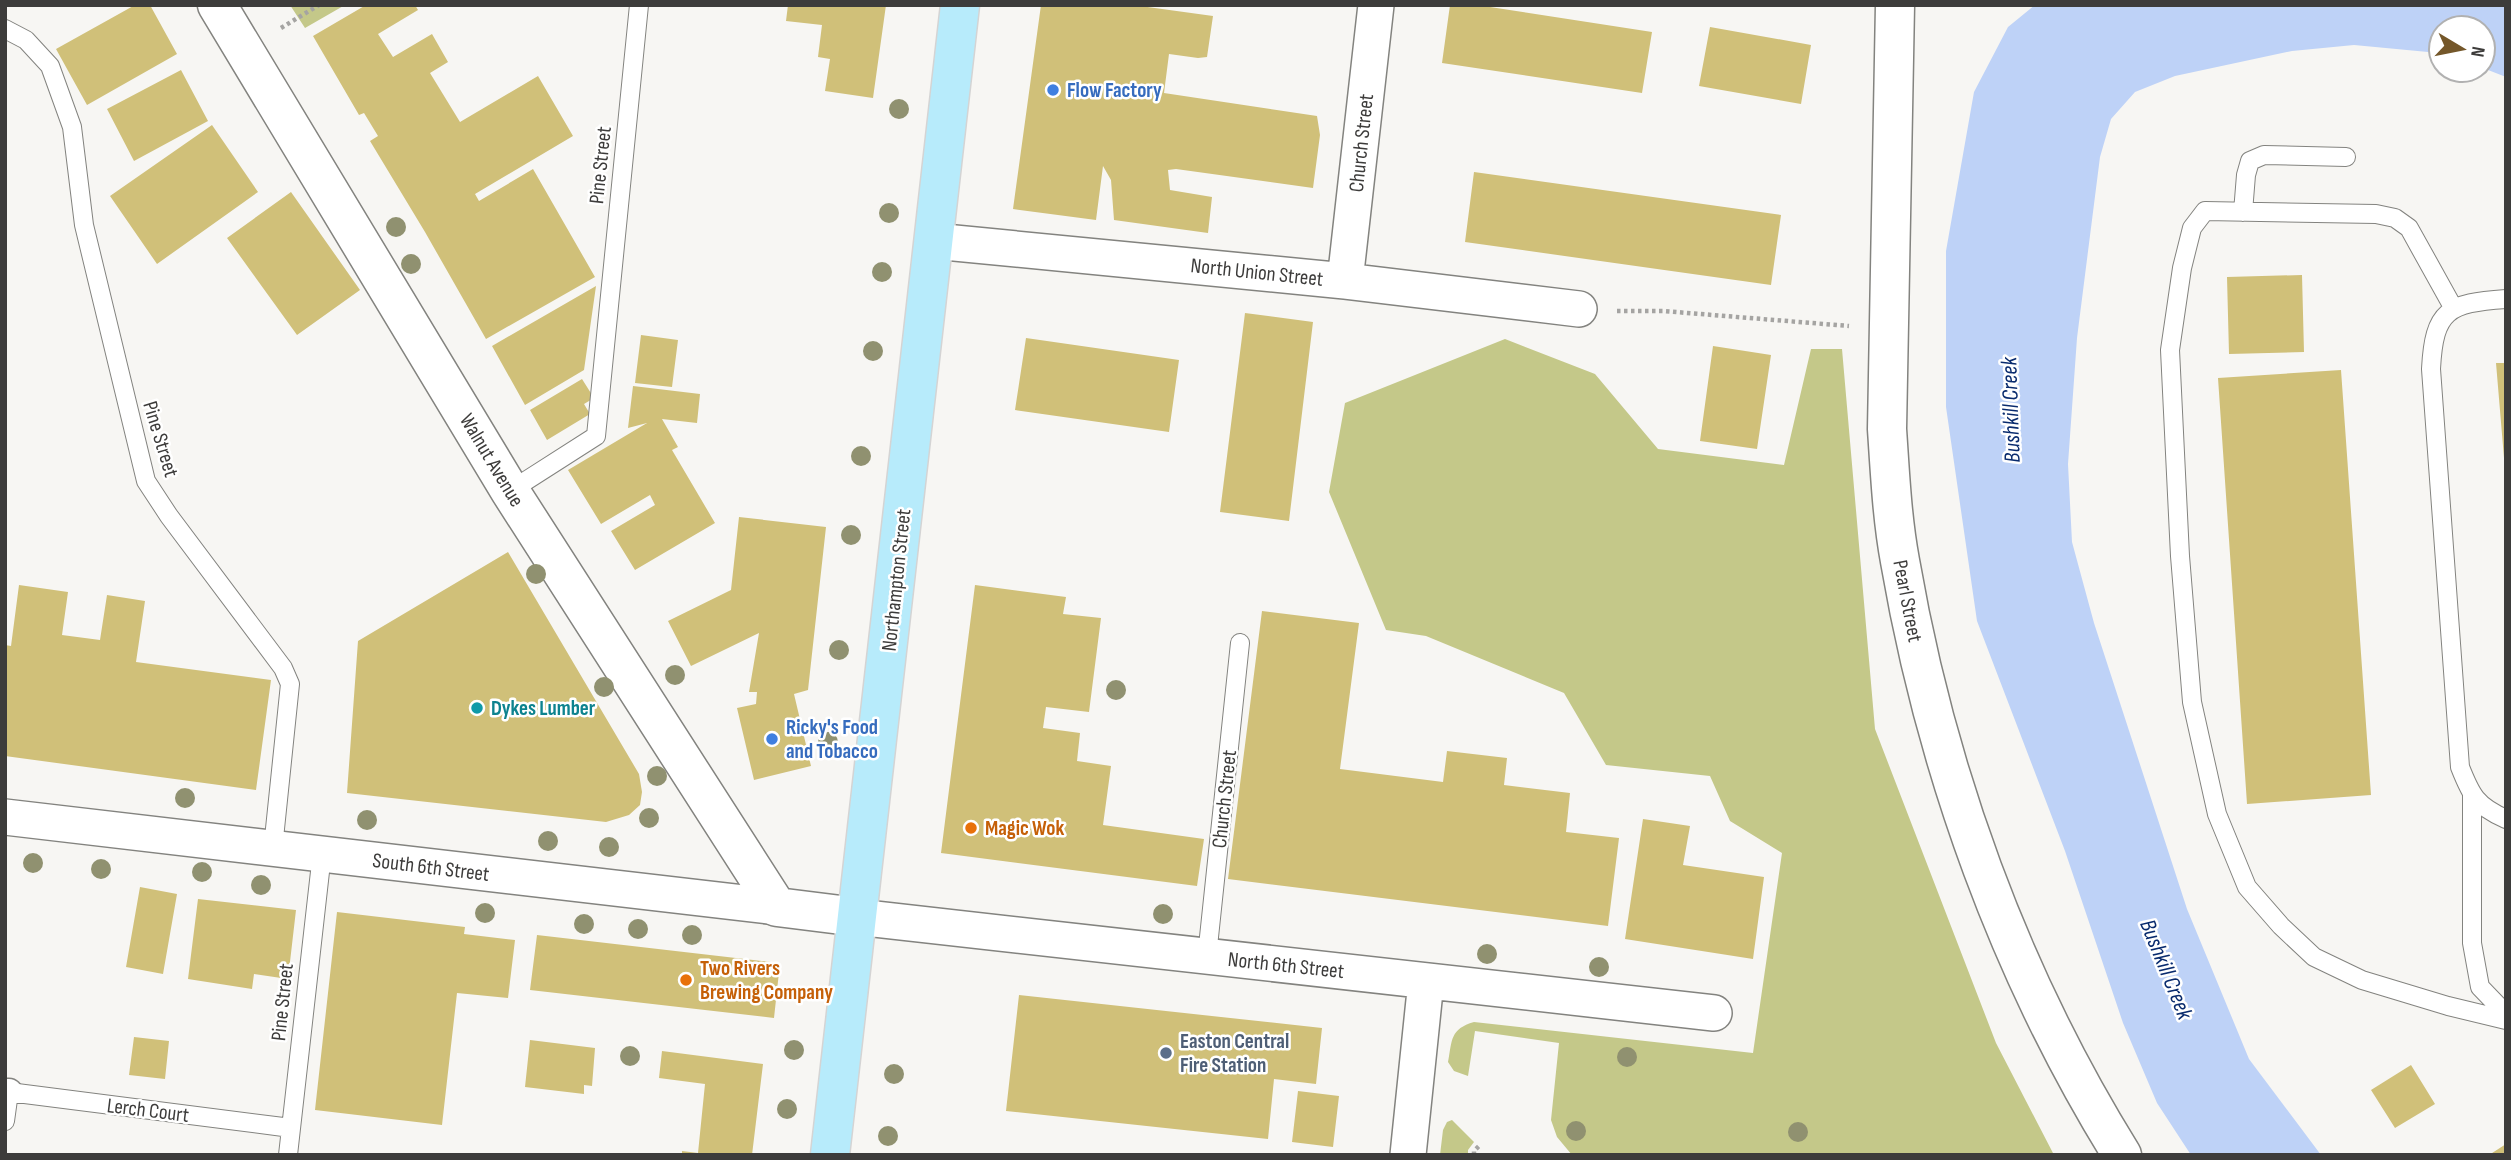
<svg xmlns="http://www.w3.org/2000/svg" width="2511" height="1160" font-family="'Sofia Sans Condensed',sans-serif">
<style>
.green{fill:#c4c889}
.water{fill:#bed2f7}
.building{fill:#d0c079}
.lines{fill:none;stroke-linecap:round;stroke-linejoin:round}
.service-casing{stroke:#83837f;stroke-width:20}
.pedestrian-casing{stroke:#83837f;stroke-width:29}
.minor-casing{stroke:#83837f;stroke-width:38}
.tertiary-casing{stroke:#83837f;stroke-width:41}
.secondary-casing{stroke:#83837f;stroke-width:41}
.primary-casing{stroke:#d4d4d4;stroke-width:41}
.path{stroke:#a5a4a2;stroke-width:4.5;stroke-dasharray:3.5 3.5;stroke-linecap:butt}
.service{stroke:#fff;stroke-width:18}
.pedestrian{stroke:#fff;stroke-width:26}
.minor{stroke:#fff;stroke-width:35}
.tertiary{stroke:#fff;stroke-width:38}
.secondary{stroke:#fff;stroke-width:38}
.primary{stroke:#b7ebfb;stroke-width:38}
.tree{fill:#909170}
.shop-dot{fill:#3f7fe0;stroke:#fff;stroke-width:2.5}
.culture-dot{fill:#0f9aa8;stroke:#fff;stroke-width:2.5}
.food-dot{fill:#e8710a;stroke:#fff;stroke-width:2.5}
.service-dot{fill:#5c6f8a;stroke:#fff;stroke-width:2.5}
.labels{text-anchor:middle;stroke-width:5;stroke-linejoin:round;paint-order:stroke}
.shop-label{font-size:21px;font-weight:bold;fill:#366cbe;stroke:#fff;text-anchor:start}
.street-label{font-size:21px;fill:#3d3c3b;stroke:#fff}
.culture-label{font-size:21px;font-weight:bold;fill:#0d838f;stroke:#fff;text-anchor:start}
.food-label{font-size:21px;font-weight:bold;fill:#c56008;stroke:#fff;text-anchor:start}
.service-label{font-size:21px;font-weight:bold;fill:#4e5e75;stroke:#fff;text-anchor:start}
.water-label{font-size:23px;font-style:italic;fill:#092b6e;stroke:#fff}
</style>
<rect width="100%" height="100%" fill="#f7f6f3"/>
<!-- green -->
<path class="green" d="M290 5H345L305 28Z
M1505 339 1595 374 1658 449 1784 465 1811 349H1842L1875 729 1996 1043 2054 1155H1572L1557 1137 1551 1120 1559 1043 1475 1031 1468 1076 1454 1071 1448 1062C1452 1040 1450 1029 1474 1022L1753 1053 1782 853 1730 821 1710 776 1606 765 1564 693 1426 636 1386 630 1329 492 1345 403Z
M1452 1120 1474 1142 1468 1150V1155H1440L1443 1130 1447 1122Z"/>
<!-- water -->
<path class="water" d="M2035 5H2506V77L2483 68V28H2441V56L2428 52 2354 45 2292 51 2175 76 2135 92 2111 119 2100 157 2077 338 2068 464 2072 542 2094 623 2187 909 2249 1059 2321 1155H2191L2157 1103 2123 1023 2065 851 1977 621 1946 407V251L1974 92 2008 27Z"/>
<!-- building -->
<path class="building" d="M135 5H150L177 54 87 105 56 49Z
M366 5H415L418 10 378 34 393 57 432 34 448 62 430 73 460 122 538 76 573 136 475 194 479 201 533 169 595 277 486 339 425 232 370 141 378 136 364 113 359 115 313 36Z
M788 5H886L873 98 825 91 830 59 818 57 822 25 786 21Z
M1041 5H1133L1213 16 1207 57 1198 58 1169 54 1164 93 1317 116 1320 135 1313 188 1176 169 1168 170 1170 190 1212 197 1208 233 1114 220 1111 180 1103 166 1096 220 1013 209Z
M1450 5H1477L1652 32 1642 93 1442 63Z
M1710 27 1811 45 1801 104 1699 86Z
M181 70 208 121 134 161 107 109Z
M212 125 258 192 157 264 110 196Z
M1474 172 1781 215 1771 285 1465 242Z
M291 192 360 290 297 335 227 238Z
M2302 275 2304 352 2229 354 2227 277Z
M596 286 584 370 525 405 492 346Z
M1245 313 1313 322 1289 521 1220 512Z
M641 335 678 340 672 387 635 383Z
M1026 338 1179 360 1169 432 1015 410Z
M1713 346 1771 355 1757 449 1700 441Z
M2496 363H2506V458H2504Z
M2341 370 2371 795 2247 804 2218 378Z
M582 379 594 398 584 404 590 414 547 440 530 410Z
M633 386 700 394 697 423 662 419 678 447 672 450 715 523 635 570 611 531 655 505 650 495 601 524 568 470 647 423 628 428Z
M739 517 826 527 808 690 794 694 811 766 754 780 737 708 756 704 757 692H749L759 633 691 666 668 621 731 590Z
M508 552 639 774 642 792 640 805 629 815 606 822 347 793 358 641Z
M19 585 68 592 62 635 100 640 107 595 145 601 136 662 271 680 256 790 5 756V645L11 646Z
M975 585 1066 597 1063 614 1101 618 1089 712 1046 707 1043 728 1080 733 1077 761 1111 766 1103 825 1204 839 1197 886 941 853Z
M1262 611 1359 623 1340 769 1443 782 1447 751 1507 758 1504 785 1570 793 1566 832 1619 838 1608 926 1228 879Z
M1643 819 1690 826 1683 865 1764 877 1753 959 1625 939Z
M140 887 177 894 163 974 126 967Z
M198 899 296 910 288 979 254 974 252 989 188 979Z
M337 912 465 927 464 934 515 940 508 998 457 993 442 1125 315 1110Z
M537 935 780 963 774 1018 530 990Z
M1019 995 1322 1028 1316 1084 1274 1079 1268 1139 1006 1111Z
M134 1037 169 1041 165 1079 129 1075Z
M530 1040 595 1048 592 1086 584 1085V1094L525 1087Z
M662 1051 763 1064 752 1155H682V1151L698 1153 705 1084 659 1078Z
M2411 1065 2435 1104 2395 1128 2371 1090Z
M1298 1091 1339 1096 1333 1147 1292 1142Z
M2506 1144V1155H2489Z"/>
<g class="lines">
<!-- service casing -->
<g class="service-casing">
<path id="service" d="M5 29 26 40 50 66 72 127 84 225 146 481 169 516 283 668 290 684 273 848
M2243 212 2246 175 2250 161 2264 155 2346 157
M2506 299C2448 303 2434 310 2431 369L2460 767C2471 795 2476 806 2506 819
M2454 309 2409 228 2395 218 2376 214 2205 211 2192 228 2182 268 2170 350 2180 556 2192 702 2217 814 2247 887 2281 926 2314 957 2362 980 2448 1006 2506 1020
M510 491 596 436 639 5
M2472 795V943L2480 987 2506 1014
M1207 956 1240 643
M5 1121 9 1092 291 1128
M288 1155 322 854"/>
</g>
<!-- pedestrian casing -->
<g class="pedestrian-casing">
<path id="pedestrian" d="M5 1092H9"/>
</g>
<!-- minor casing -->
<g class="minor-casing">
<path id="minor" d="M934 241 1345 281 1579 309
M1345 281 1376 5
M5 817 777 907
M857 917 1714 1013
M1408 1155 1426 981"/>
</g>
<!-- tertiary casing -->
<g class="tertiary-casing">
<path id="tertiary" d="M217 5 510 491 777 907 857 917"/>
</g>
<!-- secondary casing -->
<g class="secondary-casing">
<path id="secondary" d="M1895 5 1887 429C1890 473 1892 518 1900 561 1936 770 2010 975 2122 1155"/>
</g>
<!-- primary casing -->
<g class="primary-casing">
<path id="primary" d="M830 1155 960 5"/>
</g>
<!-- path -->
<path class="path" d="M281 28 319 5
M1617 311H1663L1849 326
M1474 1155V1151L1479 1146"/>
<!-- service -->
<use href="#service" class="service"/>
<!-- pedestrian -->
<use href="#pedestrian" class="pedestrian"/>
<!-- minor -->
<use href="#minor" class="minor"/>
<!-- tertiary -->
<use href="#tertiary" class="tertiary"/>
<!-- secondary -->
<use href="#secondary" class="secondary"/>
<!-- primary -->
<use href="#primary" class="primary"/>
</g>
<!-- trees -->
<g class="tree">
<circle cx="899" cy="109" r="10"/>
<circle cx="889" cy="213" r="10"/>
<circle cx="396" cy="227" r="10"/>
<circle cx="411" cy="264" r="10"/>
<circle cx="882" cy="272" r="10"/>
<circle cx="873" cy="351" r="10"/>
<circle cx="861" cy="456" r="10"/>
<circle cx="851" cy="535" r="10"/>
<circle cx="536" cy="574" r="10"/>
<circle cx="839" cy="650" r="10"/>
<circle cx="675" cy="675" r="10"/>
<circle cx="604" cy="687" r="10"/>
<circle cx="1116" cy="690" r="10"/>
<circle cx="828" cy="742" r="10"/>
<circle cx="657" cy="776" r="10"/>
<circle cx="185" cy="798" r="10"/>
<circle cx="649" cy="818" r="10"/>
<circle cx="367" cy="820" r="10"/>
<circle cx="548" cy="841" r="10"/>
<circle cx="609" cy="847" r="10"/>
<circle cx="33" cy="863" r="10"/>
<circle cx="101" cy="869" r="10"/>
<circle cx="202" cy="872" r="10"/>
<circle cx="261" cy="885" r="10"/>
<circle cx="485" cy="913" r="10"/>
<circle cx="1163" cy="914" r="10"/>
<circle cx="584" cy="924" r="10"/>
<circle cx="638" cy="929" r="10"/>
<circle cx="692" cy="935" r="10"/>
<circle cx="1487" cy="954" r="10"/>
<circle cx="1599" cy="967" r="10"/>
<circle cx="794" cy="1050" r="10"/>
<circle cx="630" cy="1056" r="10"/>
<circle cx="1627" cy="1057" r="10"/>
<circle cx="894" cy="1074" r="10"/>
<circle cx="787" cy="1109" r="10"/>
<circle cx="1576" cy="1131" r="10"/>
<circle cx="1798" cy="1132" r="10"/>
<circle cx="888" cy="1136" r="10"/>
</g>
<!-- markers -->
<g class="shop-dot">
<circle cx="1053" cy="90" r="7"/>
<circle cx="772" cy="739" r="7"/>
</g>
<circle class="culture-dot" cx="477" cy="708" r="7"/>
<g class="food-dot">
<circle cx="971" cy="828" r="7"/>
<circle cx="686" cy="980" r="7"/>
</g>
<circle class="service-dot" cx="1166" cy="1053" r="7"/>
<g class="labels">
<!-- shop labels -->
<g class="shop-label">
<text x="1067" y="97">Flow Factory</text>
<text x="786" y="734">Ricky's Food<tspan x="786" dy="24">and Tobacco</tspan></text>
</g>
<!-- street labels -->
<g class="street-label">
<text transform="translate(1361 143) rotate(-84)" y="7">Church Street</text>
<text transform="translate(600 165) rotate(-84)" y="7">Pine Street</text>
<text transform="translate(1257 272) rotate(6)" y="7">North Union Street</text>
<text transform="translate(161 439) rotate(73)" y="7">Pine Street</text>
<text transform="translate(492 460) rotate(59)" y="7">Walnut Avenue</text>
<text transform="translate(896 580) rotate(-84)" y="7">Northampton Street</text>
<text transform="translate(1908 601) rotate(79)" y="7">Pearl Street</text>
<text transform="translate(1224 799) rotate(-84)" y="7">Church Street</text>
<text transform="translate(431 867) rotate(7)" y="7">South 6th Street</text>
<text transform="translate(1286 965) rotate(6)" y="7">North 6th Street</text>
<text transform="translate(282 1002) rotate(-84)" y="7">Pine Street</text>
<text transform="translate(148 1110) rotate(7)" y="7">Lerch Court</text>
</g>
<!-- culture labels -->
<g class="culture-label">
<text x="491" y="715">Dykes Lumber</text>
</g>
<!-- food labels -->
<g class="food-label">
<text x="985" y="835">Magic Wok</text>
<text x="700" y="975">Two Rivers<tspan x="700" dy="24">Brewing Company</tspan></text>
</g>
<!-- service labels -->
<g class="service-label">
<text x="1180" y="1048">Easton Central<tspan x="1180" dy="24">Fire Station</tspan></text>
</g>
<!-- water labels -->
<g class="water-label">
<text transform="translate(2010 410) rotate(-92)" y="8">Bushkill Creek</text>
<text transform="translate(2167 969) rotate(68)" y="8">Bushkill Creek</text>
</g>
</g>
<!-- border -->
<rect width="2511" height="1160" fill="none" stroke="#3d3c3b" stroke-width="14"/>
<!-- north arrow -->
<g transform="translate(2462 49) rotate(100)"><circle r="33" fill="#ffffff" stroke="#b1b1b1" stroke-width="2"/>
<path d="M0-5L12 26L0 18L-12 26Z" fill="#74572a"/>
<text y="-10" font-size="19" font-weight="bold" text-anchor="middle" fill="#3d3c3b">N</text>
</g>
</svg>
